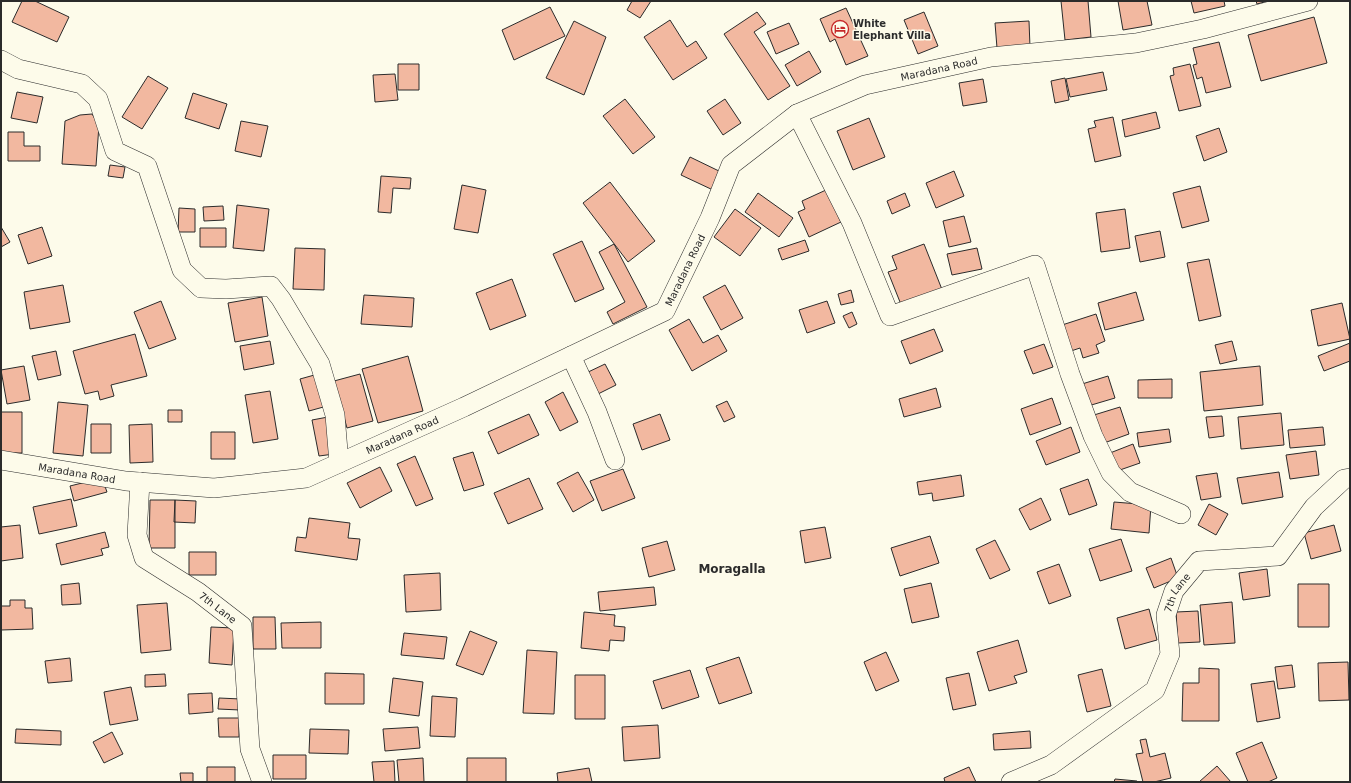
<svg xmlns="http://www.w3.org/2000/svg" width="1351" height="783" font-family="'DejaVu Sans',sans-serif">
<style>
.building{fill:#f2b8a0;stroke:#2b2b2b}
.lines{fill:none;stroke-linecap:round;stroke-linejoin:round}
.minor-casing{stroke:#2b2b2b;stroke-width:20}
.minor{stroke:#fdfbea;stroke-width:19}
.labels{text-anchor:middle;stroke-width:3;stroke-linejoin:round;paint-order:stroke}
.poi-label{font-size:10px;font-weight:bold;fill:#2b2b2b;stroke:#fdfbea;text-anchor:start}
.street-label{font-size:10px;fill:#2b2b2b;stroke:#fdfbea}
.quarter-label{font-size:12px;font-weight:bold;fill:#2b2b2b;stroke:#fdfbea}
</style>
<rect width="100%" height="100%" fill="#fdfbea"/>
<!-- building -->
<path class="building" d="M22 1H35L69 17 57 42 12 22Z
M632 1H651L640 18 627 10Z
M1061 1H1088L1091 37 1065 40Z
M1118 1H1147L1152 25 1123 30Z
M1191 1H1224L1225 6 1194 13Z
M1256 1H1268L1257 4Z
M550 7 565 36 514 60 502 30Z
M846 8 868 56 846 65 835 39 830 42 820 19Z
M757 12 766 24 754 32 790 86 768 100 724 34Z
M924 12 938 46 918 54 904 20Z
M1314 17 1327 63 1261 81 1248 35Z
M670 20 687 47 696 41 707 58 673 80 644 37Z
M574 21 606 37 584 95 546 78Z
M1029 21 1030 47 997 48 995 23Z
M789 23 799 44 776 54 767 32Z
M1219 42 1231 87 1206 93 1202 77 1197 79 1193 65 1197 64 1193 48Z
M809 51 821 72 797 86 785 65Z
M398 64H419V90H398Z
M1190 64 1201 106 1179 111 1170 76 1174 75 1173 68Z
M1103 72 1107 90 1070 97 1066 79Z
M395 74 398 100 375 102 373 75Z
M148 76 168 88 142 129 122 117Z
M1065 78 1069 100 1055 103 1051 81Z
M983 79 987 102 963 106 959 83Z
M17 92 43 97 37 123 11 118Z
M193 93 227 104 219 129 185 118Z
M625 99 655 137 633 154 603 116Z
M725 99 741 123 723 135 707 111Z
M1156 112 1160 128 1125 137 1122 120Z
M92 114 99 125 96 166 62 164 65 121 80 115Z
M1113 117 1121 156 1095 162 1088 129 1096 127 1094 121Z
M869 118 885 157 853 170 837 131Z
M241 121 268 126 261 157 235 151Z
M1219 128 1227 152 1204 161 1196 136Z
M8 132H24V146H40V161H8Z
M690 157 721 172 713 190 681 175Z
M110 165 125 167 123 178 108 176Z
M954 171 964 196 936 208 926 183Z
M381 176 411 178 410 189 393 188 391 213 378 212Z
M610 182 655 241 628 262 583 203Z
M462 185 486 190 478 233 454 229Z
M1200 186 1209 221 1182 228 1173 193Z
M826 190 841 222 809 237 798 212 805 209 802 201Z
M758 193 793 218 779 237 745 212Z
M905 193 910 206 892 214 887 201Z
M237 205 269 209 264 251 233 248Z
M223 206 224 220 204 221 203 207Z
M179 208 195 209V232H178Z
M735 209 761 228 740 256 714 237Z
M1125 209 1130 248 1101 252 1096 213Z
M964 216 971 242 949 247 943 221Z
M1 227 10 242 1 247Z
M42 227 52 256 28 264 18 235Z
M200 228H226V247H200Z
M1160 231 1165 257 1140 262 1135 236Z
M805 240 809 251 782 260 778 249Z
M582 241 604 289 575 302 553 254Z
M614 244 647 307 613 324 607 312 625 302 599 252Z
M924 244 943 292 902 307 888 272 897 269 892 256Z
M295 248 325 249 324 290 293 289Z
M977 248 982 269 952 275 947 254Z
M1209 259 1221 316 1199 321 1187 263Z
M512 279 526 316 490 330 476 293Z
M63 285 70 322 30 329 24 292Z
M725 285 743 318 721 330 703 297Z
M851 290 854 302 841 305 838 294Z
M1136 292 1144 320 1105 330 1098 303Z
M364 295 414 298 412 327 361 324Z
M262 297 268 336 235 342 228 303Z
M161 301 176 339 149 349 134 312Z
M827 301 835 323 807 333 799 310Z
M1342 303 1350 339 1318 346 1311 310Z
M852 312 857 324 849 328 843 316Z
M1096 314 1105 341 1096 345 1099 353 1083 358 1080 348 1068 352 1059 326Z
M689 319 703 343 718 335 727 351 692 371 669 330Z
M934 329 943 351 910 364 901 341Z
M135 334 147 376 111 385 114 396 100 400 98 391 85 394 73 351Z
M270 341 274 364 244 370 240 346Z
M1232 341 1237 360 1220 364 1215 345Z
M1350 343V361L1324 371 1318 356Z
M1044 344 1053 367 1033 374 1024 351Z
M56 351 61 375 38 380 32 356Z
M408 356 423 411 378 423 362 369Z
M605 364 616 385 596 395 584 374Z
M24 366 30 400 7 404 1 370Z
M1260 366 1263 405 1204 411 1200 372Z
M318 374 327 406 309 411 300 379Z
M360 374 373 421 347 428 334 381Z
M1108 376 1115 398 1088 406 1082 384Z
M1172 379V398H1138V380Z
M936 388 941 407 904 417 899 399Z
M270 391 278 439 253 443 245 395Z
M563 392 578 422 560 431 545 402Z
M1052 398 1061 424 1030 435 1021 409Z
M727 401 735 417 724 422 716 406Z
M58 402 88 405 83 456 53 453Z
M1120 407 1129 434 1104 443 1094 415Z
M168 410H182V422H168Z
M1 412H22V453H1Z
M1281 413 1284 445 1241 449 1238 417Z
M529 414 539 435 498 454 488 432Z
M660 414 670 440 642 450 633 424Z
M1222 416 1224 436 1209 438 1206 417Z
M328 417 334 454 319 456 312 420Z
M91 424H111V453H91Z
M152 424 153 462 130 463 129 425Z
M1071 427 1080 452 1046 465 1036 441Z
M1323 427 1325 445 1290 448 1288 430Z
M1169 429 1171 442 1139 447 1137 433Z
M211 432H235V459H211Z
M1133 444 1140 463 1117 471 1110 453Z
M1316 451 1319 475 1290 479 1286 455Z
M473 452 484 485 464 491 453 458Z
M415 456 433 499 416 506 397 464Z
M380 467 392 491 360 508 347 483Z
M623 469 635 498 602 511 590 481Z
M578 472 594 500 573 512 557 483Z
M1279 472 1283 497 1242 504 1237 478Z
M1217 473 1221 497 1201 500 1196 476Z
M961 475 964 496 933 501 932 493 919 495 917 482Z
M102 478 107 492 74 501 70 486Z
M529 478 543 509 508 524 494 493Z
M1088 479 1097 505 1069 515 1060 489Z
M1041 498 1051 520 1030 530 1019 509Z
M71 499 77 526 39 534 33 507Z
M150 500H175V548H149Z
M175 500 196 501 195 523 174 522Z
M1114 502 1151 505 1149 533 1111 529Z
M1209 504 1228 514 1216 535 1198 525Z
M309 518 350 523 348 538 360 539 357 560 295 551 297 537 306 538Z
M20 525 23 558 1 561V527Z
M1334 525 1341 551 1311 559 1304 533Z
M825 527 831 558 805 563 800 531Z
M105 532 109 547 101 549 103 555 61 565 56 544Z
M930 536 939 563 900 576 891 548Z
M1121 539 1132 571 1100 581 1089 549Z
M995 540 1010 570 990 579 976 549Z
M667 541 675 570 649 577 642 548Z
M189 552H216V575H189Z
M1171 558 1178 578 1154 588 1146 568Z
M1059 564 1071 596 1049 604 1037 572Z
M1267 569 1270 596 1243 600 1239 573Z
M440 573 441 610 406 612 404 575Z
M79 583 81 604 62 605 61 585Z
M931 583 939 617 912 623 904 589Z
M1298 584H1329V627H1298Z
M654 587 656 605 600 611 598 592Z
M10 600H25V608H32L33 629 1 630V606H10Z
M1232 602 1235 643 1204 645 1200 605Z
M167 603 171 650 141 653 137 605Z
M1149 609 1157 640 1125 649 1117 618Z
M1198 611 1200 642 1178 643 1176 612Z
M584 612 615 615 614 626 625 627 624 641 610 640 609 651 581 648Z
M253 617H275L276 649H253Z
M321 622V648H282L281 623Z
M211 627 234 628 232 665 209 663Z
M470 631 497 642 483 675 456 665Z
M404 633 447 637 444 659 401 655Z
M1018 640 1027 672 1014 676 1017 683 989 691 977 652Z
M527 650 557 652 554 714 523 713Z
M886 652 899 681 876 691 864 662Z
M739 657 752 693 719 704 706 668Z
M70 658 72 681 48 683 45 661Z
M1348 662 1349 700 1319 701 1318 663Z
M1292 665 1295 687 1278 689 1275 667Z
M1199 668 1219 669V721H1182L1183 683H1199Z
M1102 669 1111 706 1087 712 1078 675Z
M690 670 699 697 662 709 653 681Z
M325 673 364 674V704H325Z
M969 673 976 705 953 710 946 678Z
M165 674 166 686 145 687V675Z
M575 675H605V719H575Z
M393 678 423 682 419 716 389 712Z
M1274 681 1280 718 1257 722 1251 684Z
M131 687 138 720 110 725 104 692Z
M212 693 213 712 189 714 188 694Z
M432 696 457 698 455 737 430 736Z
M219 698 241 699 240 710 218 709Z
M218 718H239V737H219Z
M658 725 660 758 624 761 622 727Z
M418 727 420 748 385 751 383 729Z
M16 729 61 731V745L15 743Z
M310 729 349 730 348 754 309 753Z
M1030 731 1031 748 994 750 993 734Z
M112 732 123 754 104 763 93 742Z
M1146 739 1150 757 1165 753 1171 778 1154 782H1143L1136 754 1143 753 1140 740Z
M1262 742 1277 778 1268 782H1248L1236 753Z
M273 755H306V779H273Z
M423 758 424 782H399L397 760Z
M467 758H506V782H467Z
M394 761 395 782H374L372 762Z
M1217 766 1231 782H1199Z
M207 767H235V782H207Z
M969 767 976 782H945L944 778Z
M589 768 592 782H558L557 773Z
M180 773H193V782H181Z
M1115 779 1137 781 1136 782H1114Z"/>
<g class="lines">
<!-- minor casing -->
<g class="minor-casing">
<g id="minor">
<path d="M1 60 18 69 82 84 98 99 115 151 147 166 182 270 201 288 226 289 271 286 281 299 320 364 335 415 339 463"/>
<path d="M797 114 852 223 890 316 1035 265 1070 374 1093 436 1111 473 1130 492 1181 514"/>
<path d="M571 356 597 412 615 460"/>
<path id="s1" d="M1 460 126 481 214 488 306 478 464 407 665 311 710 218 731 165 797 114 865 85 991 57 1136 43 1203 29 1308 1"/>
<path id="s2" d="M140 482 137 535 144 558 198 592 242 626 250 749 262 782"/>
<path id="s3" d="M1011 782 1051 765 1155 690 1170 654 1166 615 1174 591 1199 561 1278 556 1314 507 1344 479 1350 478"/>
</g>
</g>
<!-- minor -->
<use href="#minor" class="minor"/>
</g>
<!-- icons -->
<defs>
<g id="hotel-ring" transform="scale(0.9)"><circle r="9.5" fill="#fdfbea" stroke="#c62828" stroke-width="1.5"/><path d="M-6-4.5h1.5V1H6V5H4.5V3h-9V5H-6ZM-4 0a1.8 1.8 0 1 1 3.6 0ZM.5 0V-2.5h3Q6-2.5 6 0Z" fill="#c62828"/></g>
</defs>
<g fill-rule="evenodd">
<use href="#hotel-ring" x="840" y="29"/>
</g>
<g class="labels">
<!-- poi labels -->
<g class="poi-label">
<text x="853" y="27">White<tspan x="853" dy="12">Elephant Villa</tspan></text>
</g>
<!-- street labels -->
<g class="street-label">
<text dy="4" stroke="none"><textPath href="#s1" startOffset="1097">Maradana Road</textPath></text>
<text dy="4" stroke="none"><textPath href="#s1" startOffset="749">Maradana Road</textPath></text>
<text dy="4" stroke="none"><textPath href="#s1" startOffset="413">Maradana Road</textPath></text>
<text dy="4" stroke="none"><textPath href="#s1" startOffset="77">Maradana Road</textPath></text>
<text dy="4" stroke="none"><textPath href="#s3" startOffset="275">7th Lane</textPath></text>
<text dy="4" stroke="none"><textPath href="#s2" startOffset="166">7th Lane</textPath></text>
</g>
<!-- quarter labels -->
<g class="quarter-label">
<text x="732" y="573">Moragalla</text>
</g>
</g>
<!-- border -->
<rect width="1351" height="783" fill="none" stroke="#2b2b2b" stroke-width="4"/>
</svg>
